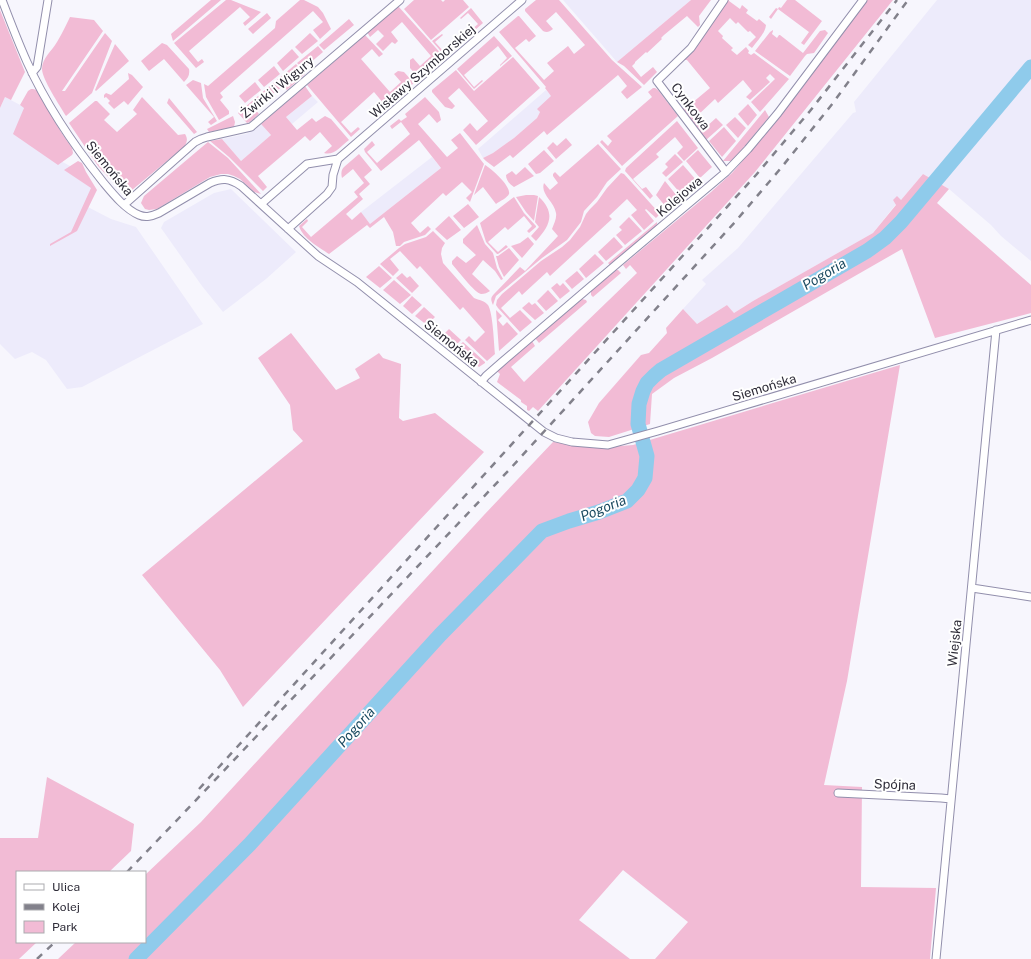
<svg xmlns="http://www.w3.org/2000/svg" width="1031" height="959" font-family="'Public Sans',sans-serif">
<style>
.built{fill:#edebfb}
.green{fill:#f2bbd5}
.lines{fill:none;stroke-linecap:round;stroke-linejoin:round}
.river{stroke:#8fcbeb;stroke-width:15}
.street-casing{stroke:#928fac;stroke-width:9}
.street{stroke:#fff;stroke-width:7}
.rail{stroke:#82818b;stroke-width:2.5;stroke-dasharray:7 7;stroke-linecap:butt}
.labels{text-anchor:middle;stroke-width:4;stroke-linejoin:round;paint-order:stroke}
.street-label{font-size:13px;fill:#2e2c38;stroke:#fff}
.water-label{font-size:14px;font-style:italic;fill:#1b4b61;stroke:#fff}
</style>
<rect width="100%" height="100%" fill="#f7f6fd"/>
<!-- built -->
<path class="built" d="M563 0H691L617 62Z
M937 0H1031V261L1001 236 991 225 949 189 923 174 901 200H893L896 204 873 233 753 301 734 313 727 305 697 324 683 309 706 284 702 280 738 248 853 113 856 112 854 102Z
M546 90 552 96 538 109 540 112 537 118 514 138 493 153 483 158 478 149Z
M312 96 318 102 292 124 286 117Z
M5 97 24 107 20 139 70 166 92 188 84 205 111 219 136 227 203 324 82 387 67 389 46 360 32 352 15 359 0 344V108Z
M261 124 271 135 241 161 222 139 246 134 251 132Z
M432 157 441 168 370 224 361 212Z
M231 189 296 252 266 279 223 312 202 286 161 228 164 222 214 193Z"/>
<!-- green -->
<path class="green" d="M211 0H221L173 41 171 34Z
M226 0H231L261 12 245 26 243 23 250 17 240 7 189 51 198 62 202 59 204 62 196 68 174 43Z
M300 0H304L318 7 323 13 331 29 320 39 313 30 323 22 313 11 220 93 223 97 220 100 229 111V114L219 120 206 97 204 84 208 86 275 28 276 21Z
M414 0H441L443 2 445 0H463L469 7 431 40 404 9Z
M536 0H559L612 60 642 87 627 99 621 92 627 86 618 75 547 135 544 131 513 158 510 155 494 167 486 161 483 158 493 153 514 138 537 118 540 112 537 109 551 96 545 88 546 87 499 32 518 16H519L536 36 529 42 526 39 515 48 544 80 554 71 547 63 568 46 574 54 585 45 556 12 546 21 553 29C549 32 547 33 543 31L525 11V9Z
M691 0H711L699 16 700 25 698 27 687 16 664 35 661 38 662 39 647 53 646 52 635 62V63L632 66 641 77 653 67 657 72 644 85 624 66 617 62Z
M726 0H729V1L740 9 742 5 748 10 746 13 757 21 759 19 766 25C765 34 757 41 752 48L748 45 756 37 750 31 748 32 738 22 736 24 730 18 718 31 723 36 722 38 733 48 731 50 737 55 746 47 749 51 748 53 751 55 754 53 789 79 760 112 751 102 775 79 770 74 766 78 770 82 750 100 746 97 752 91 743 80 718 103 715 99 697 116 706 127 716 118 723 125 706 140 681 108H686L710 88 687 60H682Z
M787 0H795L822 21 804 45 801 43 809 32 778 9 771 19 769 17 776 8 778 9 779 7 781 8Z
M866 0H893L755 172 538 411 533 407 529 411 527 410V406L521 402V400L497 382 500 374 497 371 532 341 535 346 511 367 524 382 637 273 630 265 626 269 623 265 711 192 732 173 759 142 802 88Z
M398 6 444 57 419 78 410 68V60L413 58 420 66 431 56 402 22 391 32 398 41 395 44 392 42 383 51 376 44 384 36 378 30 370 37 367 32Z
M471 8 483 23 445 56 432 41 442 34 443 35 435 42 445 53 478 24 468 13 461 19 460 18Z
M0 10 25 72 11 100 5 97 0 108Z
M267 13 271 18 253 34 248 29Z
M70 17 94 20 103 31 62 91H65L105 33 112 41 92 93 66 116C60 106 42 79 42 69 42 58 52 51 57 42 62 34 66 25 70 17Z
M349 19 354 25 324 50 319 45Z
M773 30V31L772 34 777 38 779 35H780L803 53 820 31 825 30 828 33 814 53 807 54 805 56 790 76 755 51 770 32Z
M310 33 318 41 302 54 295 47Z
M365 35 383 54 379 57 372 49 361 59 390 92 401 82 394 74 398 71 404 72 414 83 392 102 389 99 385 103 387 106 379 114 376 111 384 104 374 92 341 122 351 133 358 127 360 129 351 137 307 85Z
M494 36 512 56 500 66V65L507 58 498 46 464 75 474 87 482 80 483 81 474 89 457 69Z
M162 43 167 45 189 69C190 75 188 78 184 82L164 59 149 71 141 61Z
M115 44 129 61 96 91 95 90Z
M318 46 323 52 303 69 297 63Z
M292 49 299 57 283 71 277 63Z
M513 57 540 88 476 145 463 130 470 123 477 131 488 121 459 88 448 98 455 106 452 109 445 107 432 92V90L456 70 474 91Z
M296 64 305 74 287 90 283 86 264 101 259 95Z
M274 66 280 74 264 87 258 80Z
M128 73 132 75 143 87 128 105 124 101 114 109 108 103 110 101 106 97 104 98V95L106 93 111 95 129 79Z
M193 80 201 83 203 98 217 121 211 125 208 122 214 117 186 85Z
M255 82 261 90 245 103 239 96Z
M305 86 312 96 286 117 297 130 312 118 316 122 325 116 331 119 349 140C341 146 334 156 324 153L332 146 320 132 310 141 305 136 258 176 267 187 263 191 229 157 210 141 222 139 241 161 271 135 261 124Z
M653 88H655L658 90 678 116 622 166 600 142 602 140 608 146 612 141 607 136 652 97 648 92Z
M31 89H33L37 90 61 132 72 148 73 153 72 155 58 165 13 134 24 108 20 105 28 91Z
M258 96 263 102 255 109 259 114 250 122 247 123 238 113Z
M142 97 178 135 185 134C188 139 187 141 185 146L126 195 124 194 98 166 69 123 95 101H97L110 114 104 120 117 132 137 114 133 110Z
M425 97 439 112 441 120 437 123 429 114 418 124 447 157 458 148 451 140 460 133 484 164 470 202 466 198 472 192 462 182 446 196 443 193 411 223 420 233 428 226 431 229 425 235 404 242 400 246H396L393 232 384 217 370 228 367 225 329 254C319 247 303 239 299 226L307 219 308 221 302 227 311 237 358 197 354 192 364 183 353 169 342 178C341 174 341 170 344 167L359 154 372 170 364 177 370 184 359 194 363 199 346 214 352 220 361 212 370 224 441 168 419 140 381 171 365 152 364 149 372 141 375 145 367 152 377 163 410 134 401 122 392 129 390 126 399 119 401 121 407 117 405 114Z
M169 98 197 132 194 134 167 103Z
M748 104 757 115 748 126 738 114Z
M765 110 769 117 735 158 731 161H723Z
M233 116 235 122 234 127 209 132 207 129Z
M735 117 746 128 738 138 726 125Z
M677 121 698 148 684 161 677 153 683 147 675 137 656 154 659 157 633 179 642 189 646 187 653 196 650 199 625 171 626 168Z
M724 127 736 141 722 157 709 141Z
M566 138 572 145 556 159 547 148 553 142 557 146Z
M208 142 228 158 261 194 254 192 240 179 234 176 228 174H221L210 177 157 209 149 210 145 209 141 203 144 196 202 147Z
M598 144 621 169 607 182 597 197 584 211 581 222 567 240 542 258 502 291 496 296 493 305C491 300 490 298 494 294L520 267 525 271 558 236 552 229C554 224 557 218 556 213 554 201 540 194 544 183L550 190 558 183 553 176V174L555 172 560 177Z
M544 150 554 161 540 173 536 174 528 164Z
M698 150 712 167 700 178 686 161Z
M675 154 683 162 666 177 662 173 668 167 665 164Z
M78 161 82 163 86 172 97 190 96 192 77 231 50 246V244L71 232 91 188 64 170Z
M485 165C492 169 511 186 509 194 507 198 500 201 496 204L483 187 474 195Z
M683 165 697 181 681 194 668 179Z
M525 167 534 176 514 187C510 185 506 180 506 175L512 171 516 175Z
M621 173 624 174 660 214 656 218 646 209 645 210 654 221 644 230 631 215 637 210 627 199 609 216 612 219 550 276 547 272 522 295 519 291 501 308 510 318 520 310 532 322 520 332 498 308 496 305 497 300 502 294 541 261 562 247 570 240 580 227 586 214 590 209 597 202 607 188Z
M923 174 949 189 937 203 1031 285V313L935 338 902 249 712 358 674 378 652 394 650 424 609 437 595 436 591 433 588 422 599 403 641 355 649 353 667 333 666 328 683 309 697 324 727 305 734 313 753 301 873 233 896 205 893 200 897 196 901 200Z
M665 181 677 196 666 207 656 195Z
M526 195H534L538 196 534 221 526 212 516 197Z
M514 197 524 213 536 226V227L529 233 527 231 532 226 524 216 508 230 505 227 488 242 498 252 506 245 508 247 498 254H497L486 242 480 223Z
M539 197C556 213 550 226 536 241L531 236 539 227 535 222Z
M468 204 479 217 464 228 453 216Z
M449 216 461 230 447 240 435 229Z
M629 217 642 231 625 245 616 235 622 230 619 227Z
M657 222V224L656 227 610 265 608 263Z
M477 225 485 244 493 253 497 268 503 279 501 280 495 271 483 260 472 274 490 291C487 293 485 294 481 294 475 293 458 271 452 264V261L457 256 466 263 476 255 463 243V239Z
M433 231 445 243 442 248 441 254 443 263 474 298C479 300 485 301 488 305 493 313 494 344 495 354L487 361 465 340 469 336 475 342 485 332 463 307 460 310 420 266 417 269 400 251 390 259 399 270 393 276 380 264 399 248 405 244 426 237Z
M528 237 534 244 522 258 511 246 520 243Z
M614 237 623 247 606 261 598 252Z
M509 248 519 260 504 277 499 267 496 256H498Z
M595 254 604 263 586 278 579 269Z
M379 266 392 278 380 288 366 277Z
M616 270H618L621 273 593 297 591 295V291Z
M577 271 584 279 572 289 565 281Z
M402 273 407 278 410 276 419 286 412 293 396 278Z
M394 280 411 295 400 304 383 290Z
M557 283 560 286 563 283 570 291 560 299 551 288Z
M548 290 558 301 546 311 537 301Z
M412 296 422 305 412 314 403 306Z
M582 299 586 300 587 302 539 343 535 338Z
M529 302 532 305 535 303 544 313 535 320 522 308Z
M424 307 435 317 427 325 415 316Z
M496 310 502 316 498 320 503 326 507 322 518 334 499 351Z
M449 329 461 340 454 347 441 337Z
M291 333 336 390 360 378 355 369 379 353 383 358 401 364 399 418 403 421 435 413 484 452 243 707 220 670 142 575 303 441 293 430 290 405 258 358Z
M463 342 485 362V363L479 367 456 348Z
M900 365 847 681 824 785 862 787 861 887 936 888 930 959H655L688 922 623 870 579 920 630 959H58L76 942H145V875L201 822 484 515 553 442 608 447 633 445Z
M47 777 134 824 131 851 109 872H17V942H37L19 959H0V838H38Z"/>
<g class="lines">
<!-- river -->
<path class="river" d="M136 959 250 844 440 635 542 531 569 521 599 512 627 501 638 490 645 478 647 456 638 424 639 404 643 391 647 383 654 376 661 370 867 251 885 238 901 222 1031 67"/>
<!-- street casing -->
<g class="street-casing">
<path id="street" d="M2 0C10 21 18 42 27 62 46 104 75 147 103 182 113 194 125 209 139 215 146 218 152 216 159 213L210 183C222 178 229 178 241 186L318 256 357 282 544 432 556 438 572 442 608 445 658 431 1031 320
M724 0 691 48 657 81 726 172
M32 73 37 67 48 0
M261 204 307 164 338 159 522 0
M124 205 195 142 201 139 207 137 251 127 400 0
M288 229 327 194 332 187 333 175 338 159
M481 382 486 376 502 362 618 263 726 172 748 149 778 113 863 0
M972 588 1031 597
M838 793 941 798 951 799
M936 959 996 330"/>
</g>
<!-- street -->
<use href="#street" class="street"/>
<!-- rail -->
<path class="rail" d="M199 789 756 175 810 111 897 0
M127 872 179 818 509 470 735 222 781 168 833 103 908 0
M37 959 55 942"/>
</g>
<g class="labels">
<!-- street labels -->
<g class="street-label">
<text transform="translate(422 71) rotate(-41)" y="5">Wisławy Szymborskiej</text>
<text transform="translate(277 87) rotate(-39)" y="5">Żwirki i Wigury</text>
<text transform="translate(691 106) rotate(53)" y="5">Cynkowa</text>
<text transform="translate(110 168) rotate(51)" y="5">Siemońska</text>
<text transform="translate(679 196) rotate(-40)" y="5">Kolejowa</text>
<text transform="translate(452 343) rotate(39)" y="5">Siemońska</text>
<text transform="translate(764 387) rotate(-17)" y="5">Siemońska</text>
<text transform="translate(954 643) rotate(-84)" y="5">Wiejska</text>
<text transform="translate(895 784) rotate(2)" y="5">Spójna</text>
</g>
<!-- water labels -->
<g class="water-label">
<text transform="translate(824 274) rotate(-31)" y="5">Pogoria</text>
<text transform="translate(603 508) rotate(-22)" y="5">Pogoria</text>
<text transform="translate(356 727) rotate(-48)" y="5">Pogoria</text>
</g>
</g>
<!-- legend -->
<rect x="16" y="871" width="130" height="72" fill="#ffffff" stroke="#ababaf"/>
<rect x="24" y="884" width="20" height="6" fill="#ffffff" stroke="#ababaf"/>
<text x="52" y="891" font-size="12" fill="#2e2c38">Ulica</text>
<rect x="24" y="904" width="20" height="6" fill="#82818b" stroke="#ababaf"/>
<text x="52" y="911" font-size="12" fill="#2e2c38">Kolej</text>
<rect x="24" y="921" width="20" height="12" fill="#f2bbd5" stroke="#ababaf"/>
<text x="52" y="931" font-size="12" fill="#2e2c38">Park</text>
</svg>
